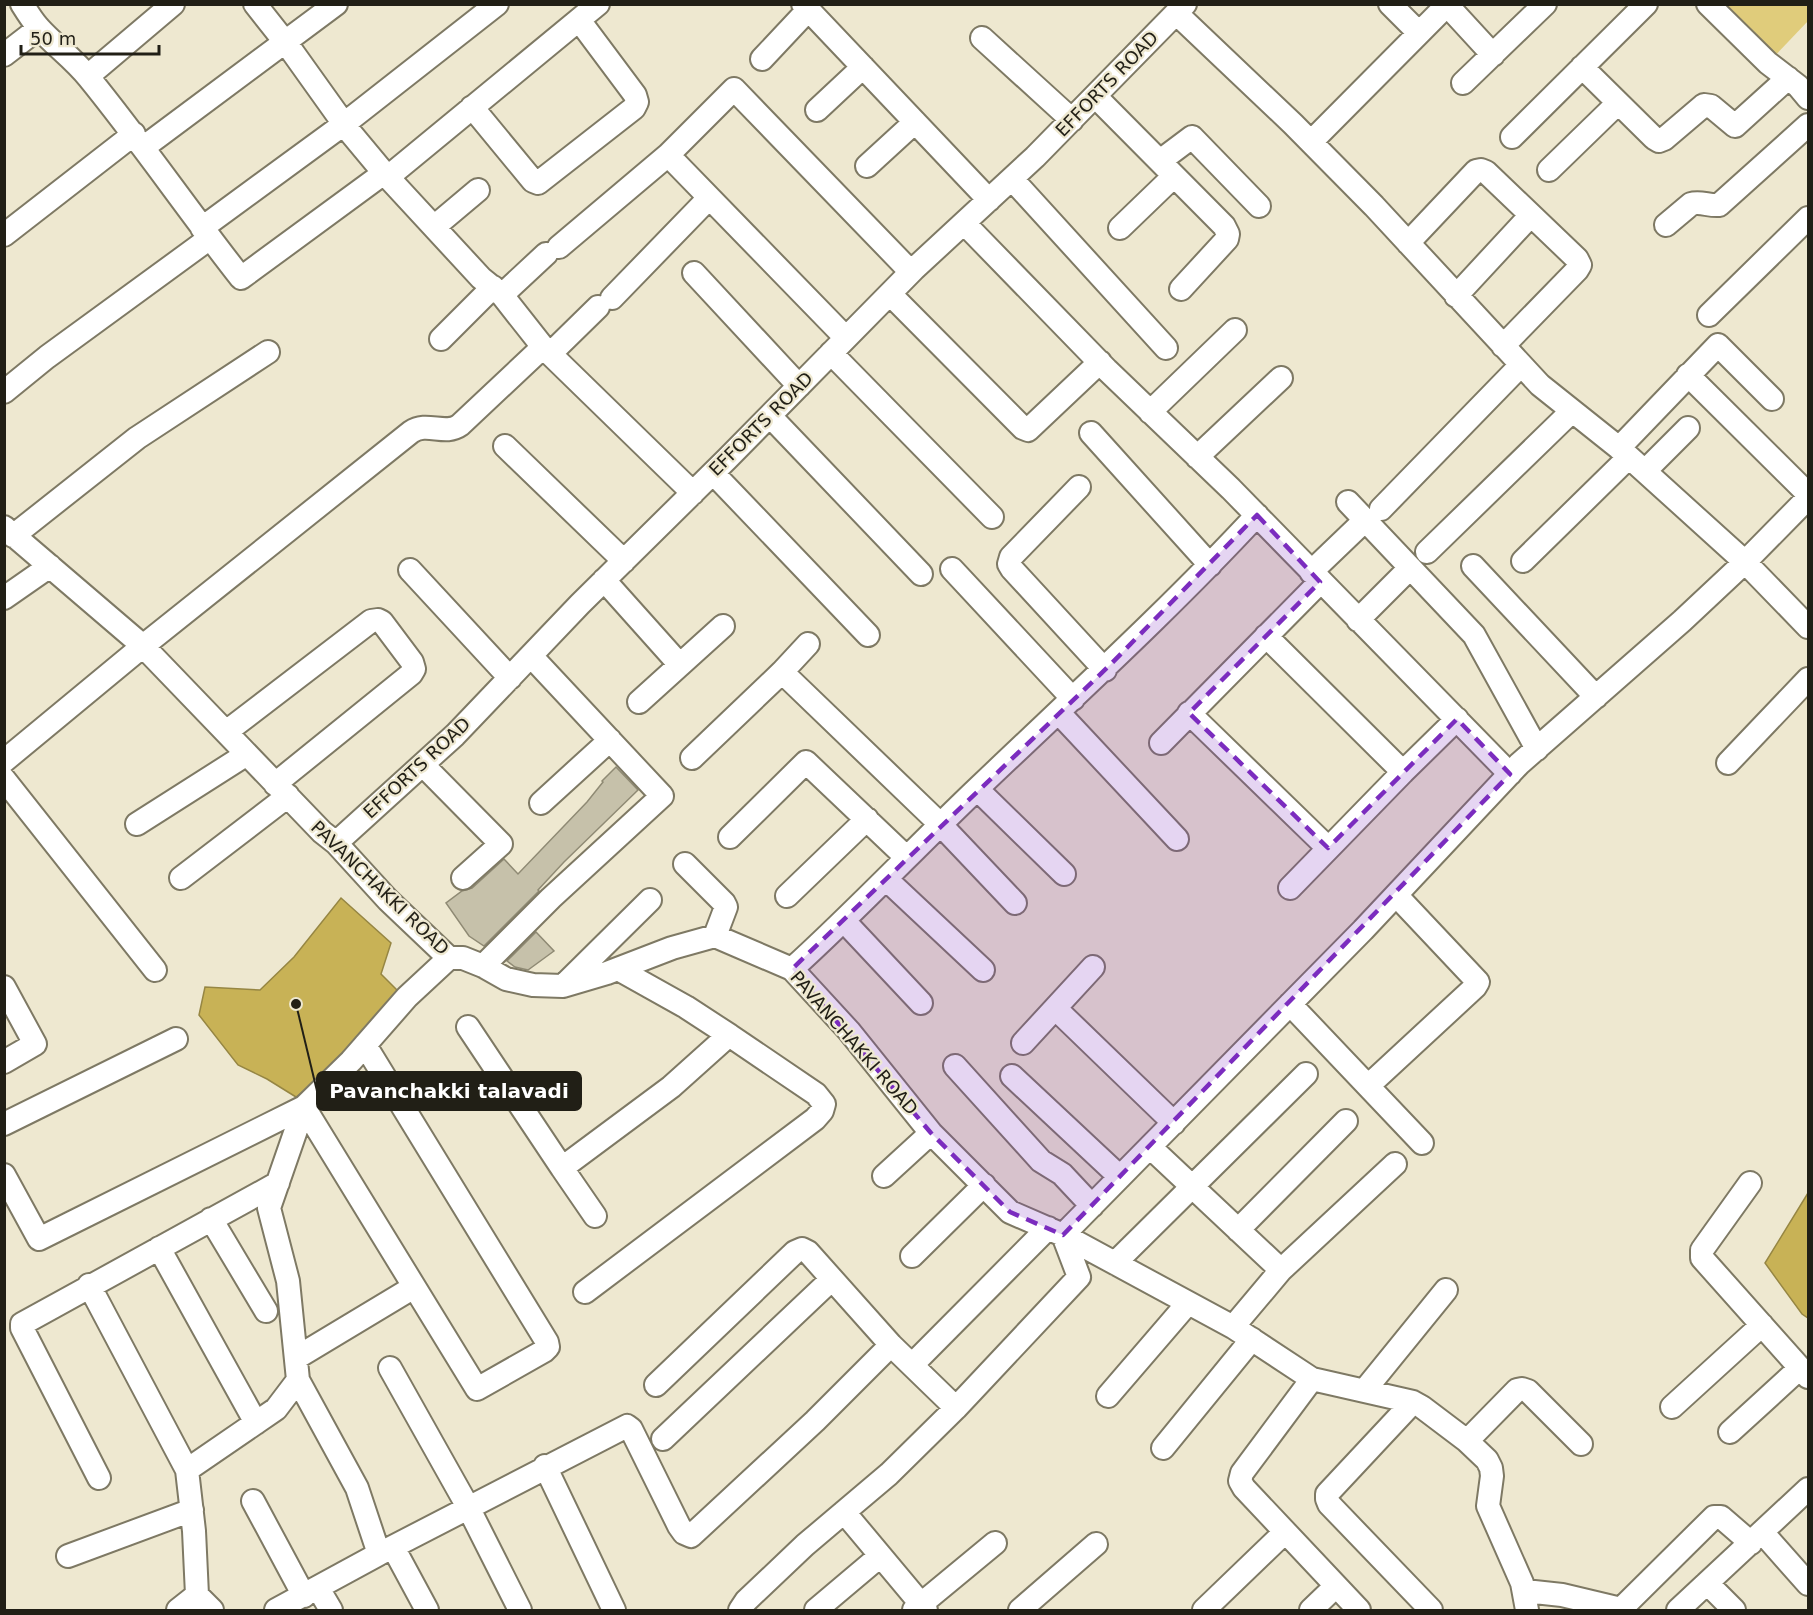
<svg xmlns="http://www.w3.org/2000/svg" width="1813" height="1615" font-family="'DejaVu Sans',sans-serif">
<style>
.green{fill:#e0cc7b}
.water{fill:#c8b256;stroke:#968643;stroke-width:1.5}
.building{fill:#c6c1aa;stroke:#8f8a74;stroke-width:1.5}
.lines{fill:none;stroke-linecap:round;stroke-linejoin:round}
.minor-casing{stroke:#7e7964;stroke-width:26}
.minor{stroke:#fff;stroke-width:22}
.marked{fill:#7b2cbf;fill-opacity:0.2;stroke:#7b2cbf;stroke-width:4.5;stroke-dasharray:12 8;stroke-linejoin:round}
.labels{text-anchor:middle;stroke-width:4.5;stroke-linejoin:round;paint-order:stroke}
.street-label{font-size:18px;fill:#211f16;stroke:#eee8d0}
.leader{fill:none;stroke:#211f16;stroke-width:2}
.callout-dot{fill:#211f16;stroke:#eee8d0;stroke-width:2}
.callout{fill:#211f16;stroke:#211f16;stroke-width:2}
.callout-label{font-size:20px;text-anchor:middle;font-weight:bold;fill:#fff}
</style>
<rect width="100%" height="100%" fill="#eee8d0"/>
<!-- green -->
<path class="green" d="M1709 5H1808V21L1768 63Z"/>
<!-- water -->
<path class="water" d="M341 898 391 943 381 974 400 993 326 1075 296 1097 267 1079 238 1065 199 1015 205 987 260 990 294 957Z
M1808 1193V1318L1802 1314 1765 1263Z"/>
<!-- building -->
<path class="building" d="M616 767 638 790 564 862 538 890 539 891 484 946 469 936 446 903 462 891 472 888 504 859 518 874 587 802 603 782 602 781Z
M536 932 554 951 528 970 515 967 507 961Z"/>
<g class="lines">
<!-- minor casing -->
<g class="minor-casing">
<path id="minor" d="M22 4C27 12 32 20 38 27 54 45 74 59 89 78 142 143 189 212 241 278L384 173
M255 4 289 47 349 131 384 173 481 278 502 295 543 347 693 493
M803 4 989 200
M1390 4 1419 33
M1708 4 1768 63 1798 86 1808 98
M1447 5 1493 55
M1176 13 1293 124 1374 206 1540 385 1619 448 1745 562 1808 627
M982 38 1072 120
M4 55 39 28
M762 59 808 10
M1582 67 1654 138 1659 141 1664 139 1704 105 1711 106 1735 126 1788 78
M88 76 173 4
M1463 83 1545 4
M1095 96 1224 226 1228 234 1227 239 1181 289
M472 107 533 181 538 183 634 108 637 102 635 95 579 20
M817 110 863 67
M1512 137 1646 4
M1311 142 1448 4
M144 147 336 4
M1160 161 1192 137 1259 206
M867 166 915 122
M1549 170 1618 103
M388 177 598 4
M1012 179 1166 348
M964 223 1107 370 1231 489 1510 774
M1666 225 1691 204C1700 201 1709 206 1719 205L1808 125
M434 227 478 190
M202 228 344 124 497 4
M1120 228 1174 176
M4 235 134 134
M1408 243 1476 171 1481 170 1486 172 1577 259 1580 265 1577 270 1503 346
M559 247 668 155
M694 273 799 386
M890 294 1023 428 1028 430 1100 362
M502 295 546 254
M1456 296 1531 215
M612 298 709 198
M1709 315 1808 218
M846 338 668 155 734 89 911 272
M441 339 493 287
M831 353 992 517
M550 354 598 307
M1688 375 1808 494
M4 392 47 357 210 238
M1150 412 1235 330
M770 416 921 574
M1091 433 1210 565
M505 446 624 561
M1619 448 1718 345 1772 399
M1197 457 1281 378
M1645 471 1688 428
M713 473 868 635
M1079 487 1011 557 1009 564 1012 569 1105 670
M1348 502 1474 635 1537 749
M1381 509 1521 365
M4 527 143 646 322 832 336 843 388 900 449 958H463L483 966 506 979 533 985 563 986 607 973 672 948 715 936 792 969 849 1031 931 1133 1010 1212 1063 1235 1233 1327 1281 1270 1150 1147
M13 536 137 438 268 352
M1427 552 1572 411
M1523 561 1629 457
M1473 566 1596 697
M952 569 1073 699
M410 570 510 678
M1311 572 1359 526
M604 580 680 665
M4 598 50 566
M1358 620 1405 573
M1266 636 1403 772
M782 672 941 825 1015 903
M639 702 723 626
M1059 713 1177 839
M1189 713 1328 848
M226 732 371 621 378 620 382 622 412 662 414 669 411 674 275 784
M1161 743 1320 582
M692 758 782 672 808 644
M4 761 143 646 411 432C427 421 445 436 460 425L543 347
M1728 763 1808 679
M423 765 501 844 463 878
M4 779 155 970
M977 789 1064 874
M541 803 610 740
M137 824 247 754
M730 837 806 762 906 857
M336 843 455 735 580 604 727 459 914 269 1035 157 1185 4
M685 864 724 903 726 907 715 936
M181 878 288 796
M886 879 983 970
M1290 888 1403 772 1457 719
M787 896 867 819
M845 922 921 1003
M483 966 551 898 662 796 531 656
M792 969C856 911 915 848 978 788 1072 698 1168 611 1257 515
M566 983 650 900
M4 987 35 1044 4 1062
M1290 1004 1422 1143
M1056 1009 1174 1123
M468 1027 562 1168 671 1087 729 1035 686 1007 618 969
M1023 1043 1093 967
M955 1066 1041 1161 1062 1174 1092 1206
M1012 1076 1120 1177
M1368 1086 1475 987 1478 982 1396 895
M4 1124 176 1039
M562 1168 595 1216
M4 1175 39 1239 304 1107 477 1389 544 1351 548 1347 547 1342 365 1045
M884 1176 931 1133
M1750 1183 1702 1250V1258L1808 1377
M211 1219 266 1311
M1238 1230 1346 1121
M1063 1235 1363 930 1519 764 1682 621 1745 562 1808 498
M159 1248 256 1423
M912 1256 984 1185
M1115 1263 1306 1074
M1281 1270 1395 1164
M89 1285 187 1470
M585 1292 815 1119 822 1111 824 1104 816 1094 729 1035
M1233 1327 1312 1379 1413 1402 1422 1407 1467 1441 1487 1460 1491 1468 1492 1476 1488 1506 1522 1583 1527 1610
M296 1358 414 1287
M912 1365 1048 1228
M390 1368 468 1507 520 1610
M1312 1379 1242 1473 1240 1481 1244 1488 1359 1610
M656 1385 795 1252 802 1249 808 1252 891 1345 956 1408
M1364 1391 1446 1290
M1108 1396 1188 1303
M1413 1402 1327 1494V1499L1329 1504 1431 1610
M1672 1407 1762 1325
M1730 1432 1800 1368
M663 1439 832 1279
M1467 1441 1517 1390 1522 1389 1528 1391 1581 1444
M1163 1448 1252 1339
M545 1466 614 1610
M99 1478 22 1328V1324L278 1183
M253 1501 304 1596
M844 1512 926 1610
M1762 1532 1808 1584
M393 1547 427 1610
M379 1554 627 1426 631 1429 679 1526 684 1533 691 1536 815 1421 891 1345
M68 1556 192 1510
M1707 1583 1734 1610
M318 1588 331 1610
M1525 1591 1562 1595 1625 1610
M1621 1609 1714 1517H1721L1751 1543
M178 1610 197 1595
M212 1610 197 1595 194 1531 187 1470 276 1409 298 1380 288 1281 269 1208 304 1107 351 1061 407 997 449 958
M276 1610 379 1554 357 1488 298 1380
M740 1610 746 1601 805 1545 889 1474 956 1408 1079 1277 1063 1235
M816 1610 880 1556
M914 1610 995 1543
M1020 1610 1096 1544
M1204 1610 1285 1532
M1311 1610 1336 1586
M1678 1610 1808 1489"/>
</g>
<!-- minor -->
<use href="#minor" class="minor"/>
</g>
<!-- marked area -->
<path class="marked" d="M1257 515 1320 582 1189 713 1328 848 1457 719 1510 774 1063 1235 1010 1212 931 1133 792 969 1111 664Z"/>
<g class="labels">
<!-- street labels -->
<g class="street-label">
<text transform="translate(1107 84) rotate(-46)" y="6">EFFORTS ROAD</text>
<text transform="translate(761 424) rotate(-45)" y="6">EFFORTS ROAD</text>
<text transform="translate(417 768) rotate(-43)" y="6">EFFORTS ROAD</text>
<text transform="translate(380 888) rotate(44)" y="6">PAVANCHAKKI ROAD</text>
<text transform="translate(854 1043) rotate(49)" y="6">PAVANCHAKKI ROAD</text>
</g>
</g>
<!-- callouts -->
<path class="leader" d="M296 1004L317 1091"/>
<circle class="callout-dot" cx="296" cy="1004" r="6"/>
<rect class="callout" x="317" y="1072" width="264" height="38" rx="6"/>
<g class="callout-label">
<text x="449" y="1098">Pavanchakki talavadi</text>
</g>
<!-- border -->
<rect width="1813" height="1615" fill="none" stroke="#211f16" stroke-width="12"/>
<!-- scale -->
<path d="M21 45v9h138v-9" fill="none" stroke="#211f16" stroke-width="3"/>
<text x="30" y="45" font-size="18" fill="#211f16" stroke="#eee8d0" stroke-width="4.5" paint-order="stroke">50 m</text>
</svg>
